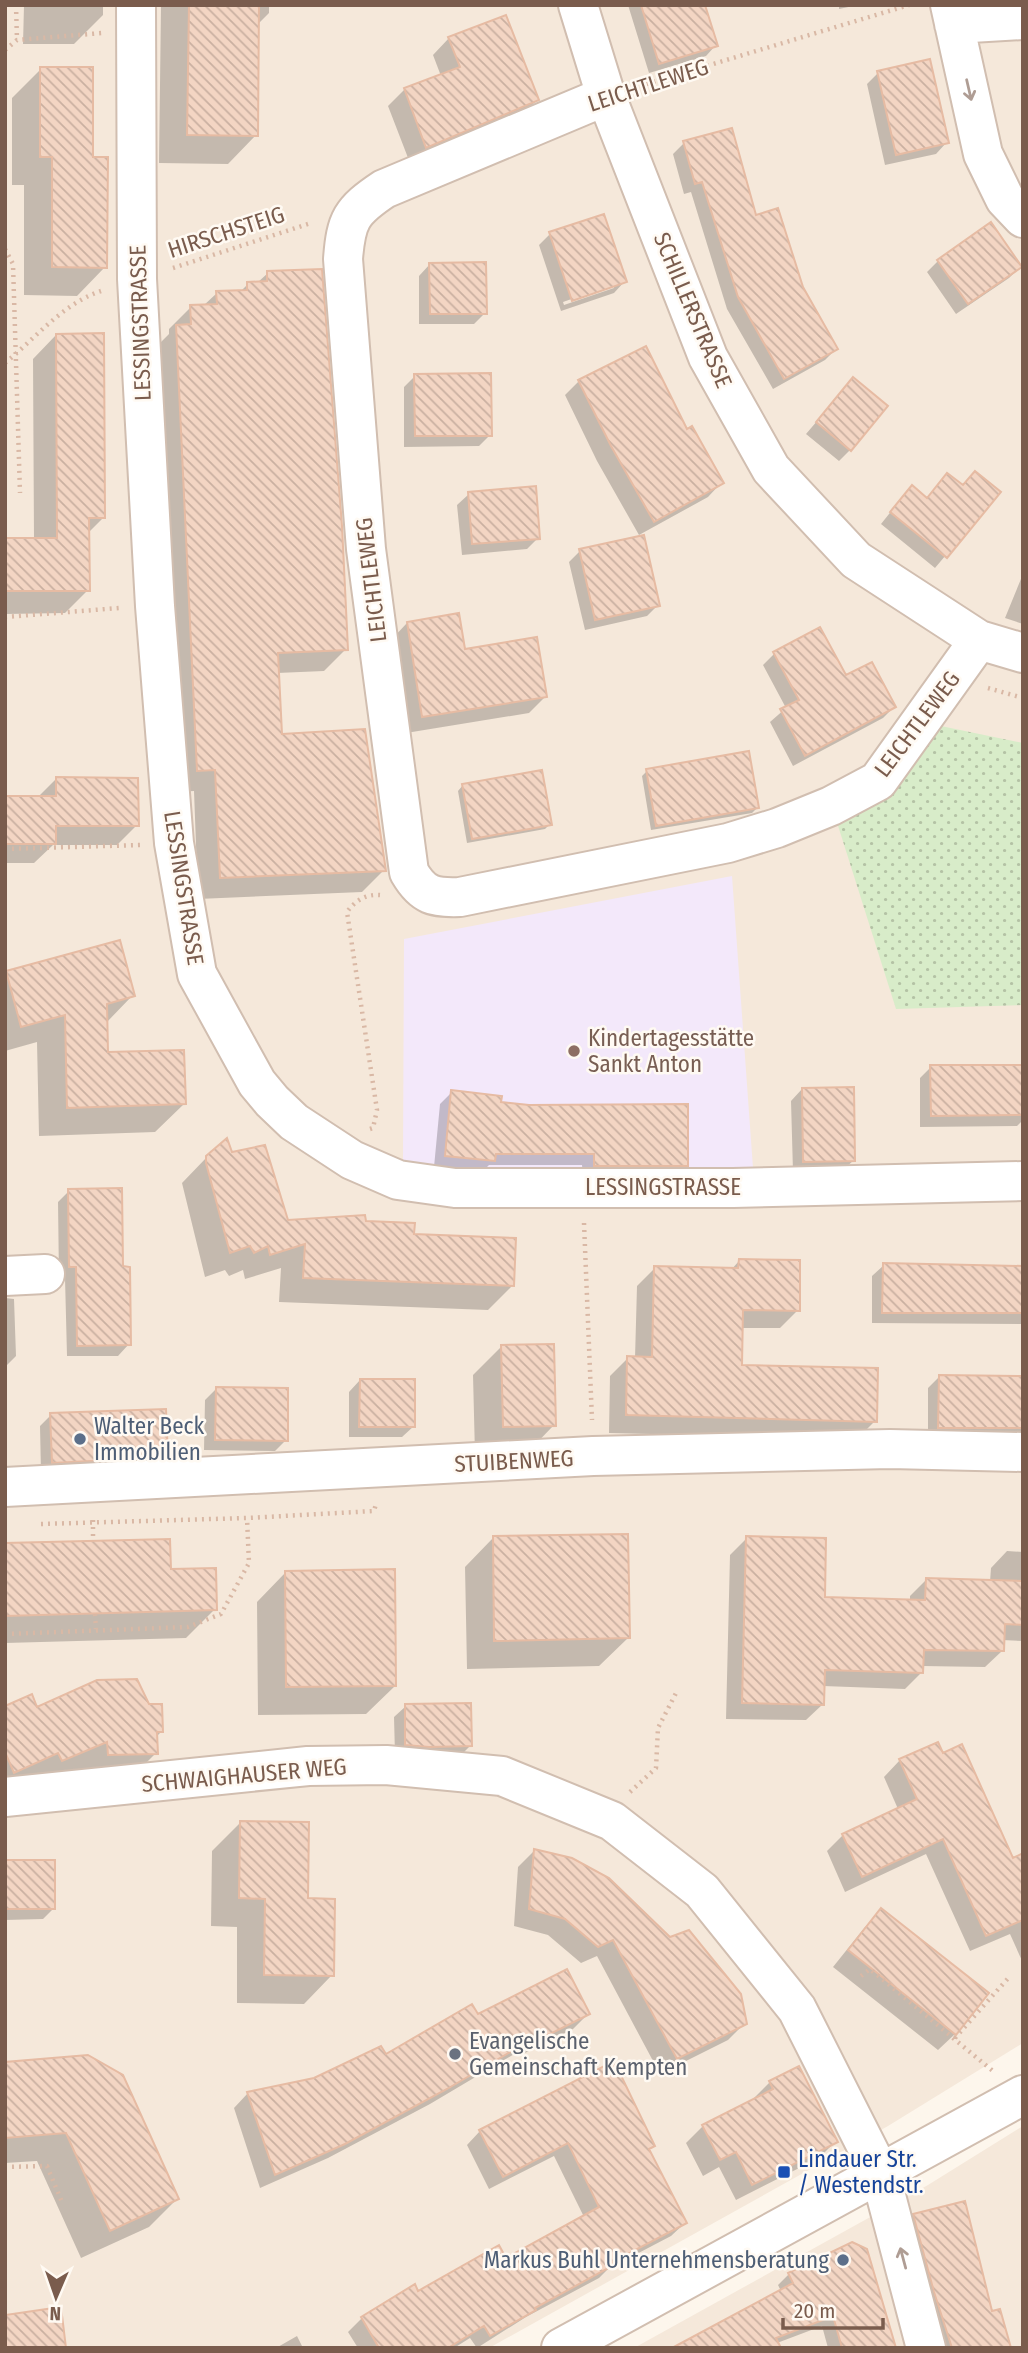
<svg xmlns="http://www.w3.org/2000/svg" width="1028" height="2353" font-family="'Fira Sans Condensed',sans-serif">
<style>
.residential{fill:#f5e8da}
.education{fill:#f3e8fa}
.grass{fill:url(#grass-dots)}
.shadow{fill:#0003;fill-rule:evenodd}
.building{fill:url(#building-back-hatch);stroke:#e6bba3;stroke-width:2}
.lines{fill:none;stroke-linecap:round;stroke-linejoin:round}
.minor-casing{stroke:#d1beb0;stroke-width:42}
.path{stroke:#d9b8a5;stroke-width:4.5;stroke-dasharray:2 5;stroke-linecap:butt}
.minor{stroke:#fff;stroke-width:38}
.oneway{stroke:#af9d94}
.education-dot{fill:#8d6e63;stroke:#fffaf3;stroke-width:2.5}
.service-dot{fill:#5c6f8a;stroke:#fffaf3;stroke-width:2.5}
.worship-dot{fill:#6b7280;stroke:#fffaf3;stroke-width:2.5}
.transit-dot{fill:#1a4fb4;stroke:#fffaf3;stroke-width:2.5}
.labels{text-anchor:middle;stroke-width:5;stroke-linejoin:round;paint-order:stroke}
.street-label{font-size:23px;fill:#7a5c4d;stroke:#fffaf3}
.education-label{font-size:23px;fill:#785e54;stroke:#fffaf3;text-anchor:start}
.service-label{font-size:23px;fill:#4e5e75;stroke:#fffaf3;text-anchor:start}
.worship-label{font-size:23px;fill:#5b616d;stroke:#fffaf3;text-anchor:start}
.transit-label{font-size:23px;fill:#164399;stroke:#fffaf3;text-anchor:start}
</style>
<defs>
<pattern id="grass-dots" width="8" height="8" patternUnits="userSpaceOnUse" patternTransform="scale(1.75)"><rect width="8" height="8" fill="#d8ecc9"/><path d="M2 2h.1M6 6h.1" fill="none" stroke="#b4c2a5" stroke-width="1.8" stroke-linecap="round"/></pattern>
<pattern id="building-back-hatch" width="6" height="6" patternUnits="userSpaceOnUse" patternTransform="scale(1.75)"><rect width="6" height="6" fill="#f3d5c3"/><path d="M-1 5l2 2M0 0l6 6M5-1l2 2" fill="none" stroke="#cab0a1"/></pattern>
</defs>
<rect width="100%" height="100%" fill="#fdf6ec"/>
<!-- residential -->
<path class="residential" d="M5 5H1023V2043L888 2126 489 2348H5Z
M1023 2126V2348H634L928 2185Z"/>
<!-- education -->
<path class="education" d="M732 876 753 1168 459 1171 403 1162 404 939Z"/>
<!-- grass -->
<path class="grass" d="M936 725 1023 743V1005L896 1009 834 813Z"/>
<!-- shadow -->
<path class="shadow" d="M24 5H103V15L74 44H23Z
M161 5H269V13L257 25 256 135 228 164 159 163Z
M628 5H671L716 45 706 56 649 73Z
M839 5H858L839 9Z
M449 38 537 100 520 117 410 163 388 106 405 89 441 76 433 55Z
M41 69 91 159 105 267 77 296 24 295V185H12V98Z
M878 73 947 142 936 154 885 165 867 84Z
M684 143 755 217 801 288 836 349 825 360 773 389 727 309 691 192 684 194 673 154Z
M550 234 625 281 614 293 561 311 539 245ZM614 284V288L564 305 563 302Z
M938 261 1020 267 1009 278 956 314 927 272Z
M430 264 485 313 474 324H419V276Z
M268 273 346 649 324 671 277 673 280 736 384 870 362 892 198 899 194 791 175 792 155 348 169 334V329L191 307 203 306 217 293 240 292 248 284 257 283Z
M56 335 103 518 88 533V590L65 613 5 614V540H34L33 359Z
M415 376 490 435 479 446 404 447V387Z
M853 379 850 450 839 461 806 434Z
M579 381 687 432 722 482 708 497 639 535 597 461 565 395Z
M962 487 999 492 935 568 881 524 901 499H926Z
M469 494 538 538 527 549 462 555 457 505Z
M580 551 658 605 647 616 585 630 569 562Z
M1023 574V624L1005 618Z
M407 623 464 651 545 697 529 713 406 733 391 640Z
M774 654 845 678 894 707 883 718 793 766 770 722 786 708 763 665Z
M647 771 757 808 752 813 651 830 642 776Z
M56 779 137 825 117 845H53L34 863H5V797H38Z
M463 785 550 824 545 829 467 843 458 791Z
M7 972 133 995 106 1023 107 1054 184 1104 155 1132 39 1136 37 1042 5 1051Z
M1023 1066V1120L1017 1126 920 1127V1078L931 1067Z
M802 1089 854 1160 842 1171 793 1172 791 1101Z
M452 1092 499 1104 686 1165 674 1177H583L582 1165H489L482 1172 434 1167 440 1104Z
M231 1154 287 1222 412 1236 513 1285 488 1310 279 1302 281 1268 245 1279 243 1270 229 1276 225 1270 205 1277 182 1183 207 1157Z
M69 1191 121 1268 129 1344 118 1356H67L65 1278H59L58 1202Z
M739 1261 798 1310 780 1328H741L740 1367 875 1421 857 1439 609 1433 610 1376 628 1358H635L637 1286 655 1268 731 1270Z
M884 1265 1023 1267V1324L872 1323V1276Z
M5 1298 14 1299 16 1356 5 1367Z
M502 1346 554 1425 526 1454 475 1455 473 1375Z
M939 1377 1023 1378V1439L928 1438V1388Z
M360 1380 414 1426 402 1437H349V1392Z
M216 1389 286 1440 275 1451 204 1450 205 1400Z
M51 1415 166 1456 155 1467 41 1473 40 1426Z
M493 1538 628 1638 599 1666 467 1669 465 1567Z
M747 1538 823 1599 910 1601V1596L926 1580 990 1582 991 1568 1007 1551 1023 1552V1641L1002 1640V1651L985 1667 922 1666V1672L905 1689 823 1686V1704L806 1720 726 1719 730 1555Z
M5 1545 170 1571 215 1609 186 1638 5 1643Z
M285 1573 395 1686 366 1714 258 1715 257 1602Z
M406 1706 470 1746 459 1757 395 1755 394 1717Z
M5 1707 36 1709 162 1731 155 1738 156 1753 127 1782 80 1783 79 1769 33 1789 5 1792Z
M900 1760 1012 1859 1023 1855V1963L1010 1934 970 1951 926 1854 845 1892 827 1851 843 1835 898 1809 884 1777Z
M240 1823 307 1900 332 1975 304 2004 237 2003V1927L211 1926 212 1851Z
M534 1851 745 2023 728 2040 660 2074 597 1956 581 1963 548 1935 514 1926 518 1867Z
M5 1862 54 1908 43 1919 5 1920Z
M882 1910 955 2034 938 2050 833 1967 865 1927Z
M588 2014 573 2029 523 2054 521 2050 430 2104 328 2158 260 2188 234 2108 248 2093 314 2080 385 2057 477 2016Z
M5 2063 177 2199 149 2227 81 2258 37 2161 5 2163Z
M770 2082 835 2142 819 2158 736 2200 719 2167 703 2176 686 2143 703 2126 754 2101 753 2099Z
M480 2131 653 2145 648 2151 685 2223 671 2236 608 2269 599 2278 526 2317 477 2348 470 2338 454 2348H358L348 2332 362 2318 414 2287 418 2293 506 2260 584 2217 554 2156 489 2189 467 2145Z
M914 2215 991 2313 1009 2348H937L903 2226Z
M789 2274 895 2348H828L822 2326 777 2343 677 2348 781 2291 778 2285Z
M297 2336 303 2348H276Z"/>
<!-- building -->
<path class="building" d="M189 5H259L258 136 187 135Z
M641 5H705L718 46 659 64Z
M506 15 539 100 426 148 404 88 460 67 448 37Z
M930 59 949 143 896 155 877 71Z
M40 67H93V157H108L107 268 52 267V157H40Z
M732 128 756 215 778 208 803 287 838 349 784 379 738 297 702 182 695 184 683 141Z
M604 214 627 282 572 301 549 232Z
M991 222 1022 267 968 304 937 260Z
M486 262 487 314H430L429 263Z
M322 269 342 526 348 650 278 653 282 734 365 729 386 871 220 878 215 770 197 771 176 325 191 324 190 305 217 304 216 291 247 290V282L267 281V271Z
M104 333 105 518H89L90 591H5V538H57L56 334Z
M646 346 687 429 692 426 724 483 654 522 611 446 578 380Z
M491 373 492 436H415L414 374Z
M853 377 888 406 851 451 816 422Z
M975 471 1001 492 947 558 890 512 912 485 927 498 947 473 963 485Z
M536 486 540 539 472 544 468 492Z
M644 535 660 606 595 620 579 549Z
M459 613 465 649 537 637 547 697 422 717 407 622Z
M820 627 846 675 872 662 896 707 805 756 780 709 799 700 773 652Z
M749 751 759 808 656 826 646 769Z
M542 770 552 825 472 839 462 784Z
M56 777 138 778 139 826H56V844H5V796H56Z
M120 940 135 996 107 1004 108 1052 184 1050 186 1104 67 1108 65 1015 21 1027 6 971Z
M930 1065H1023V1115L931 1116Z
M854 1087 855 1161 803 1162 802 1088Z
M451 1090 502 1096 501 1102 529 1105 688 1104V1166H594V1154H496L495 1161 445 1156Z
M227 1138 232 1152 265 1145 288 1220 365 1215 366 1221 415 1223 414 1234 516 1238 514 1286 303 1278 305 1244 270 1255 268 1246 254 1253 250 1246 230 1253 206 1163V1156Z
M122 1188 123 1266 130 1267 131 1345 77 1346 76 1267H69L68 1189Z
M739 1259 800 1260V1311L743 1310 742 1365 878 1368 877 1422 626 1415 627 1356 652 1357 654 1266 738 1268Z
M883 1263 1023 1266V1313H882Z
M554 1344 556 1426 503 1427 501 1345Z
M939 1375 1023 1376V1428H938Z
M360 1379H415V1427H359Z
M216 1387 288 1388V1441L215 1440Z
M166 1409 168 1457 52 1463 50 1413Z
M628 1534 630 1638 494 1641 493 1536Z
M746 1536 826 1538 825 1597 925 1600 926 1578 1023 1581V1625L1005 1624 1004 1651 924 1650 923 1673 825 1670 824 1705 742 1703Z
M170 1539 171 1569 216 1568 217 1610 5 1616V1543Z
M395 1569 396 1686 286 1687 285 1571Z
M137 1679 149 1704H162L163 1732H157L158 1754 108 1755 107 1742 62 1761 58 1753 14 1773 5 1752V1706L32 1694 37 1707 97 1680Z
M471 1703 472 1746 429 1747 405 1745V1704Z
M938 1742 943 1753 962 1744 1013 1858 1023 1853V1920L986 1936 943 1839 862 1877 842 1834 917 1799 899 1759Z
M240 1821 309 1822 308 1898 335 1899 334 1976 264 1975 265 1899 239 1898Z
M534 1849 572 1858 609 1878 670 1937 689 1930 741 1994 747 2024 677 2059 613 1940 598 1947 565 1919 529 1909Z
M5 1860H55V1909H5Z
M881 1908 989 1993 956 2035 848 1950Z
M567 1969 590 2014 538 2040 536 2037 447 2089 345 2144 275 2175 247 2092 314 2078 381 2046 386 2054 472 2004 478 2014Z
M88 2055 123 2075 179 2199 110 2231 66 2133 5 2138V2062Z
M614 2061 655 2146 649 2149 687 2223 612 2262 614 2265 535 2308 536 2310 490 2336 484 2326 448 2348H379L361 2317 415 2284 418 2291 499 2245 506 2258 599 2207 568 2143 503 2177 479 2130Z
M799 2066 838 2142 752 2185 736 2152 720 2160 702 2125 773 2089 769 2081Z
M965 2201 992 2311 1000 2309 1011 2348H952L934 2292 913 2214Z
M852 2242 867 2249 896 2348H842L833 2316 776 2338 781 2348H672L793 2283 788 2273Z
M61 2307 66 2348H5V2315Z"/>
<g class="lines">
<!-- minor casing -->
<g class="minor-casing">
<path id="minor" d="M136 5 137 279 155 606 174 843 197 974 257 1083 272 1101 294 1122 352 1160 398 1180 455 1188H733L1023 1181
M578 5 606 96 708 357 771 469 856 560 979 640 1023 653
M950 5 983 154 1005 199 1023 218
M954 24 1023 20
M606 96 384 189C351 211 346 220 343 259L366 549 409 872C423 896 434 898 460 897L728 843 777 828 831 806 878 781 979 640
M5 1276 45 1274
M5 1487 593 1456 890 1449 1023 1452
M5 1797 308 1766 386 1765 502 1776 612 1821 702 1891 797 2009 880 2173 926 2348
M561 2348 1023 2095"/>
</g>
<!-- path -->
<path class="path" d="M16 5 17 40
M5 50 17 40 102 33
M640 86 909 5
M5 249 13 264 20 493
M173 268 311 223
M5 363C36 338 62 304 101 291
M5 617 119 608
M988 688 1023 698
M5 849 141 845
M370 1129 373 1128 377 1110 347 912C355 901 365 894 380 895
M584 1223 592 1420
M93 1520V1541
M41 1524 247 1518 374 1511 376 1504
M95 1614 96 1629
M5 1634 188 1627 221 1614 249 1563 247 1518
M630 1792 656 1768 658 1728 676 1693
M861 1976 870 1969 994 2072
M955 2038 1010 1976
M5 2167 47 2166 62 2202"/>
<!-- minor -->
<use href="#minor" class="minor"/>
</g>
<!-- one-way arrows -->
<defs><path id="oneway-shaft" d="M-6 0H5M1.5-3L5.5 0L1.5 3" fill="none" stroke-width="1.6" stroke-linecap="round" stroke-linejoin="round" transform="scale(1.75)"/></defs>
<g class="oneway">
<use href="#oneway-shaft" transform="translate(969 90) rotate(77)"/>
<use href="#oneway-shaft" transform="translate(903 2258) rotate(-105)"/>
</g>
<!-- markers -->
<circle class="education-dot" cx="574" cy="1051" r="7"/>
<g class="service-dot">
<circle cx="80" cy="1439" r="7"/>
<circle cx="843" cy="2260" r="7"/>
</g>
<circle class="worship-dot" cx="455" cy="2054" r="7"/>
<rect class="transit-dot" x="777" y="2165" width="14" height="14" rx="3.5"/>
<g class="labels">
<!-- street labels -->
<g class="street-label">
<text transform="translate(648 85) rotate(-18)" y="8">LEICHTLEWEG</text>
<text transform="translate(226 232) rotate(-18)" y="8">HIRSCHSTEIG</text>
<text transform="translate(693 310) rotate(67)" y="8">SCHILLERSTRASSE</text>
<text transform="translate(140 323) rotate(-92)" y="8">LESSINGSTRASSE</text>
<text transform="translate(371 580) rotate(-97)" y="8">LEICHTLEWEG</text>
<text transform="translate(917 724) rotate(-53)" y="8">LEICHTLEWEG</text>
<text transform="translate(184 888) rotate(81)" y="8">LESSINGSTRASSE</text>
<text x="663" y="1195">LESSINGSTRASSE</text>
<text transform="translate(514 1461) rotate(-3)" y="8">STUIBENWEG</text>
<text transform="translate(244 1775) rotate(-5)" y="8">SCHWAIGHAUSER WEG</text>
</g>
<!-- education labels -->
<g class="education-label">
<text x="588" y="1046">Kindertagesstätte<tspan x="588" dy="26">Sankt Anton</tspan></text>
</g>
<!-- service labels -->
<g class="service-label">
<text x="94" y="1434">Walter Beck<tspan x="94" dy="26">Immobilien</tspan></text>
<text x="829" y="2268" text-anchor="end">Markus Buhl Unternehmensberatung</text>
</g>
<!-- worship labels -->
<g class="worship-label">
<text x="469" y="2049">Evangelische<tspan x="469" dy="26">Gemeinschaft Kempten</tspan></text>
</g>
<!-- transit labels -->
<g class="transit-label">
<text x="798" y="2167">Lindauer Str.<tspan x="798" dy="26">/ Westendstr.</tspan></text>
</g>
</g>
<!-- border -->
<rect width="1028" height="2353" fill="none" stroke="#7a5c4d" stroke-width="14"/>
<!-- north arrow -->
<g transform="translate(56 2297) rotate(182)" stroke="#fffaf3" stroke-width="5" paint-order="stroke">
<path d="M0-5L12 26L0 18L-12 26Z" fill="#7a5c4d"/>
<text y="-10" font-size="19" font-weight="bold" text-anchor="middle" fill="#7a5c4d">N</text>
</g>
<!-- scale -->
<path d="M783 2318v10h100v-10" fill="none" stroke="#7a5c4d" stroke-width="3.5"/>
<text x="794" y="2318" font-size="21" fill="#7a5c4d" stroke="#fffaf3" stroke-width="5" paint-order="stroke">20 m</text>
</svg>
